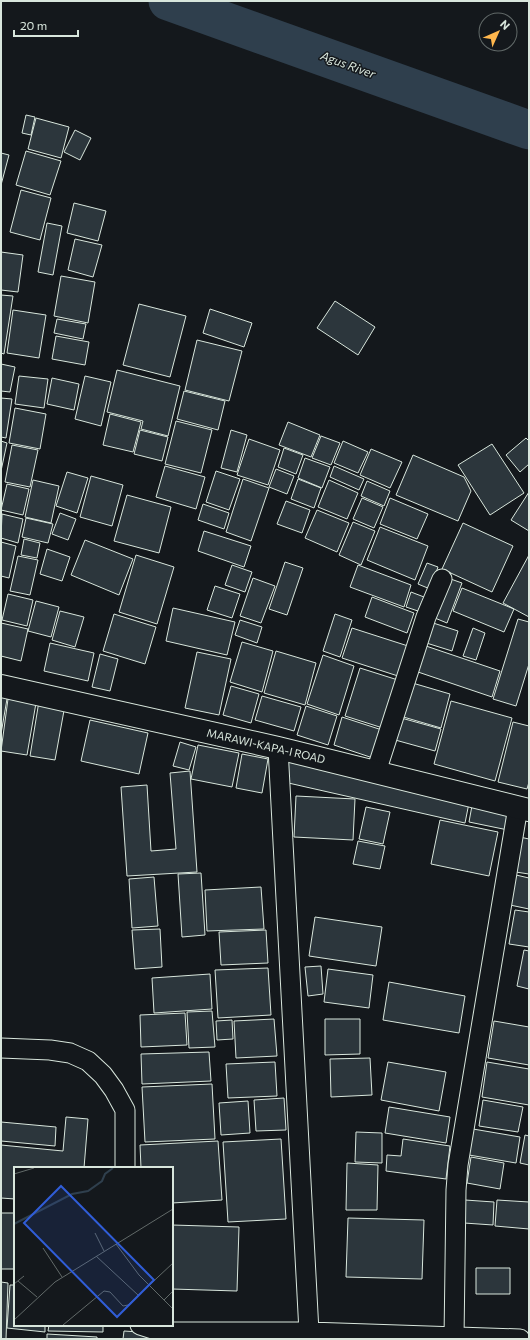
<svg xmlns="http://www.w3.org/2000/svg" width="530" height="1340" font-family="Commissioner,sans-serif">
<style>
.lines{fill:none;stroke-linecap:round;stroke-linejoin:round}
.river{stroke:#2f3f4d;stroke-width:39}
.building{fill:#2c363c;stroke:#d8e6dc}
.street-casing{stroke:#d8e6dc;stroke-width:21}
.secondary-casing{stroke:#d8e6dc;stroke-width:24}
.street{stroke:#14181c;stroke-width:19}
.secondary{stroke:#14181c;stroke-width:22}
.labels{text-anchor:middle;stroke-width:3;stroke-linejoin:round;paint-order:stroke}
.street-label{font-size:11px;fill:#d8e6dc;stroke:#14181c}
.water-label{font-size:12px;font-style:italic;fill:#d8e6dc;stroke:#14181c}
.inset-river{fill:none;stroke:#2f3f4d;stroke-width:2}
.inset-road{fill:none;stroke:#626a69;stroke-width:1}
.view{fill:#305dd8;fill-opacity:0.15;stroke:#305dd8;stroke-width:2}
.inset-edge{fill:none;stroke:#d8e6dc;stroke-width:2}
</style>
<rect width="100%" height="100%" fill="#14181c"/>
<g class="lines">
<!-- river -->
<path class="river" d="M168 1 529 130"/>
</g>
<!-- building -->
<path class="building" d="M26 115 35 117 31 135 22 133Z
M36 118 69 127 61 158 28 149Z
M75 130 91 138 80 160 64 152Z
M26 151 61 161 50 195 16 185Z
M1 153 9 155 1 185Z
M21 190 51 198 40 240 10 232Z
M74 203 106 211 98 241 67 233Z
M47 223 62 226 53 275 38 272Z
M75 239 102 245 93 277 68 270Z
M1 252 23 255 18 292 1 290Z
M61 276 95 282 88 323 54 316Z
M1 295 13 296 4 354 1 353Z
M335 301 375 327 358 355 317 328Z
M139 304 186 316 170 377 123 365Z
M210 309 252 323 244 347 203 333Z
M13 310 46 315 39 358 7 353Z
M57 319 86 324 83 339 54 333Z
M56 336 89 342 85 365 52 359Z
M197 340 242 351 229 401 185 390Z
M1 364 15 367 10 392 1 391Z
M117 370 180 386 168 436 141 429 143 421 107 412Z
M19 376 48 379 44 408 15 404Z
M85 376 111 382 101 426 75 419Z
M52 378 79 384 74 410 47 404Z
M184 391 225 401 218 430 177 419Z
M1 398 12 399 6 438 1 437Z
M15 408 46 414 40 449 9 443Z
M110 414 141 422 133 452 103 445Z
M176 421 212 430 201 473 165 464Z
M288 422 320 435 311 457 279 445Z
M140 430 168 437 162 461 134 454Z
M231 430 247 435 237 472 221 468Z
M321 436 340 443 331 465 312 458Z
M526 438 529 441V464L520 472 506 455Z
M249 439 280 450 268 485 237 475Z
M1 441 7 443 1 471Z
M343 441 368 452 358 473 334 463Z
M492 444 524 493 490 515 458 465Z
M12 445 38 450 30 487 5 482Z
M284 448 303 455 296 474 278 467Z
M371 449 402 462 390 488 360 475Z
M413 455 464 477 471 491 458 521 396 495Z
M305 458 330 467 322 488 298 478Z
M165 466 205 477 196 509 156 497Z
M334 466 364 479 359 490 330 477Z
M276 469 294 476 287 494 269 487Z
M216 471 240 479 229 510 206 502Z
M67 472 88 478 77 513 56 506Z
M91 476 123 485 112 526 80 517Z
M243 479 269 488 251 541 226 532Z
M298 479 321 488 314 508 291 499Z
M33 480 59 486 51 523 25 517Z
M329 480 358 493 347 519 318 507Z
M367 481 390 491 384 506 361 496Z
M7 484 29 489 23 515 1 510Z
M529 492V531L511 520Z
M127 495 171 507 159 553 114 541Z
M362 498 383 507 374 528 353 519Z
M390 498 428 514 417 539 380 524Z
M286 501 310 510 302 533 277 524Z
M203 504 229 513 224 529 198 520Z
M317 510 349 523 337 552 305 538Z
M60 513 76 519 68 540 52 534Z
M2 514 23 519 18 543 1 538Z
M26 518 53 524 48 543 22 537Z
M353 522 375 531 361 565 339 555Z
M463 523 513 546 492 592 442 569Z
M380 527 428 546 415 580 367 560Z
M204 531 251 546 244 567 198 551Z
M24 539 40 543 37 558 21 555Z
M85 540 133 559 119 595 71 575Z
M1 542 16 546 9 578 1 576Z
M47 549 70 557 62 581 40 574Z
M136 555 174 567 157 624 119 612Z
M529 555V617L503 603Z
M18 556 38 560 30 595 10 591Z
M285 562 303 568 287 615 269 609Z
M427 563 438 567 430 589 418 584Z
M232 565 252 572 245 592 225 585Z
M358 565 411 585 404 607 350 587Z
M445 577 462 583 447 623 430 616Z
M253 578 275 586 261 623 240 616Z
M215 586 240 594 232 618 207 610Z
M462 588 514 609 504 632 453 611Z
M411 592 424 597 418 611 406 607Z
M8 594 33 600 27 626 2 620Z
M372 597 414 613 407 633 365 617Z
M36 601 59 607 51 637 28 631Z
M173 608 235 622 227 655 166 641Z
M60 611 84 617 75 647 52 640Z
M114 614 156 627 145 664 103 651Z
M335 614 352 620 340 657 323 651Z
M518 619 529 622V664L516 706 493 699Z
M240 620 262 627 257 643 235 635Z
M427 621 458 631 452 651 420 641Z
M1 623 28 629 21 661 1 656Z
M352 628 408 646 398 676 342 658Z
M473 628 485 633 476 660 463 656Z
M242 642 273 651 262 692 230 682Z
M50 643 94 653 88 681 44 671Z
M426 646 500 671 492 697 418 672Z
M276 651 316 663 305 705 264 693Z
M197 652 231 659 219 715 185 708Z
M100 654 118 659 110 691 92 687Z
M323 655 354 666 339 715 307 704Z
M360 668 401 681 386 729 345 716Z
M409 682 450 694 441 728 400 716Z
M231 686 259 694 251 723 223 715Z
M1 691 8 693 1 734Z
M262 696 301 707 294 731 255 720Z
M8 699 36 703 27 755 1 751Z
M39 701 65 705 55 760 30 756Z
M451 701 512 718 495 781 434 764Z
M306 706 337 716 328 745 297 735Z
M394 716 441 729 435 751 388 738Z
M342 717 382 730 373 758 334 745Z
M90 720 148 733 139 774 81 761Z
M513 722 529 726V782L527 789 498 782Z
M180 742 196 747 189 770 173 766Z
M198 745 239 753 232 787 191 779Z
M242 754 268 759 262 793 236 788Z
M289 757 470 798 465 823 284 782Z
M190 771 197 872 127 876 121 787 147 785 151 851 176 849 170 773Z
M296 796 355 799 353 840 294 837Z
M473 800 512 808 508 830 469 822Z
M366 807 390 812 383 844 359 839Z
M440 820 498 832 489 876 431 864Z
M515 836 529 839V874L509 871Z
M358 841 385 846 380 869 353 864Z
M201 873 205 935 182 937 178 874Z
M516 875 529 878V909L510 905Z
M154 877 158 926 132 928 129 879Z
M261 887 264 929 207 931 205 890Z
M515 910 529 912V947L509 944Z
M315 917 382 927 376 966 309 956Z
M160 929 162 967 135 969 132 930Z
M266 930 268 963 221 965 219 932Z
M524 950 529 951V989L517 986Z
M321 966 323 994 308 996 305 967Z
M268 968 271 1015 218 1018 215 970Z
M328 969 373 975 369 1008 324 1002Z
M210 974 212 1009 154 1013 152 978Z
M389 982 465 996 459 1033 383 1020Z
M212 1011 215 1047 189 1048 187 1012Z
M185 1013 187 1045 141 1047 140 1015Z
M274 1019 277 1056 236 1058 234 1021Z
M325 1019H360V1054L325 1055Z
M232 1020 233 1039 217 1040 216 1021Z
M494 1021 529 1027V1065L488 1058Z
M209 1052 211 1081 142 1084 141 1054Z
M370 1058 372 1095 331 1097 330 1059Z
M275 1062 277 1096 228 1098 226 1064Z
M388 1062 446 1072 439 1111 381 1100Z
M487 1062 529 1069V1105L482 1097Z
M212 1084 215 1139 145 1142 142 1087Z
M284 1098 286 1130 256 1131 254 1100Z
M483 1100 523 1107 518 1132 479 1126Z
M248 1101 250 1133 221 1135 219 1103Z
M389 1107 450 1117 446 1143 385 1133Z
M66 1117 88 1119 84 1168H15V1199L1 1198V1145L63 1151Z
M1 1122 56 1127 55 1146 1 1141Z
M473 1129 520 1137 516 1163 469 1155Z
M356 1132 382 1133V1163L355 1162Z
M525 1135 529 1136V1165L520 1163Z
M281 1139 286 1219 228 1222 223 1142Z
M403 1139 450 1146 446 1179 386 1171 387 1155 401 1156Z
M218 1141 222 1200 172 1203V1168H141L140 1145Z
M471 1157 504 1163 500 1189 467 1183Z
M347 1163 378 1165 377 1210H346Z
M465 1200 494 1202 493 1225 464 1223Z
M497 1200 529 1202V1229L495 1226Z
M1 1213H15V1269H1Z
M348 1218 424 1220 422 1279 346 1277Z
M172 1225 239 1227 237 1291 172 1289Z
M476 1268H510V1294H476Z
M1 1282 8 1283 6 1339H1Z
M10 1285H15V1325H45V1332L7 1328Z
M49 1325H103V1332L48 1331Z
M124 1331 154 1333V1339H123Z
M47 1334 97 1337V1339H47Z"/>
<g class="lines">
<!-- street casing -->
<g class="street-casing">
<path id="street" d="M278 748 309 1332
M376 772 426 617 442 579
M1 1048 50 1050 70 1053 88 1061 103 1075 114 1090 125 1110V1168
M140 1325 162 1332H309L520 1339
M454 1339 456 1190 458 1165 518 807"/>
</g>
<!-- secondary casing -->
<g class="secondary-casing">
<path id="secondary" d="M1 686 278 748 529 810"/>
</g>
<!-- street -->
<use href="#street" class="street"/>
<!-- secondary -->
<use href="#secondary" class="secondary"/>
</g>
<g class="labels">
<!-- street labels -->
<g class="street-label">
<text transform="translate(266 746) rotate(13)" y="4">MARAWI-KAPA-I ROAD</text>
</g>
<!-- water labels -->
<g class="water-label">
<text transform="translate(348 65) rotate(20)" y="4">Agus River</text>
</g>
</g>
<!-- overview -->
<g transform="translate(14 1167)">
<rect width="159" height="159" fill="#14181c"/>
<path class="inset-river" d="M0 57 58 27 74 24 88 14 91 7 99 1"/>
<path class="inset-road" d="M0 7 20 1M81 66 90 84M102 77 125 108 159 142M29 81 48 110M82 89 124 128M4 114 23 130M0 117 10 109M150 133 159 124M0 153 41 115 159 42M49 158 90 124 96 125 109 139 114 138 159 96"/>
<path class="view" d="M47 19 140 113 103 150 10 56Z"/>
<rect width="159" height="159" class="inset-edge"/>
</g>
<!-- border -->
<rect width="530" height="1340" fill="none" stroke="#d8e6dc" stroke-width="4"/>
<!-- north arrow -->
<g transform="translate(498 32) rotate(45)"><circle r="19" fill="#14181c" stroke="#626a69"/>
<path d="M0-3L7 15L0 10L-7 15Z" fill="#ffb74d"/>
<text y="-6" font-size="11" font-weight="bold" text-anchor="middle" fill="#d8e6dc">N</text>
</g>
<!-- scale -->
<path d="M14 30v6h64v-6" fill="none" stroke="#d8e6dc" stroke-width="2"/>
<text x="20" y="30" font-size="12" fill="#d8e6dc" stroke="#14181c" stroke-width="3" paint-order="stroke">20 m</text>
</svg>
